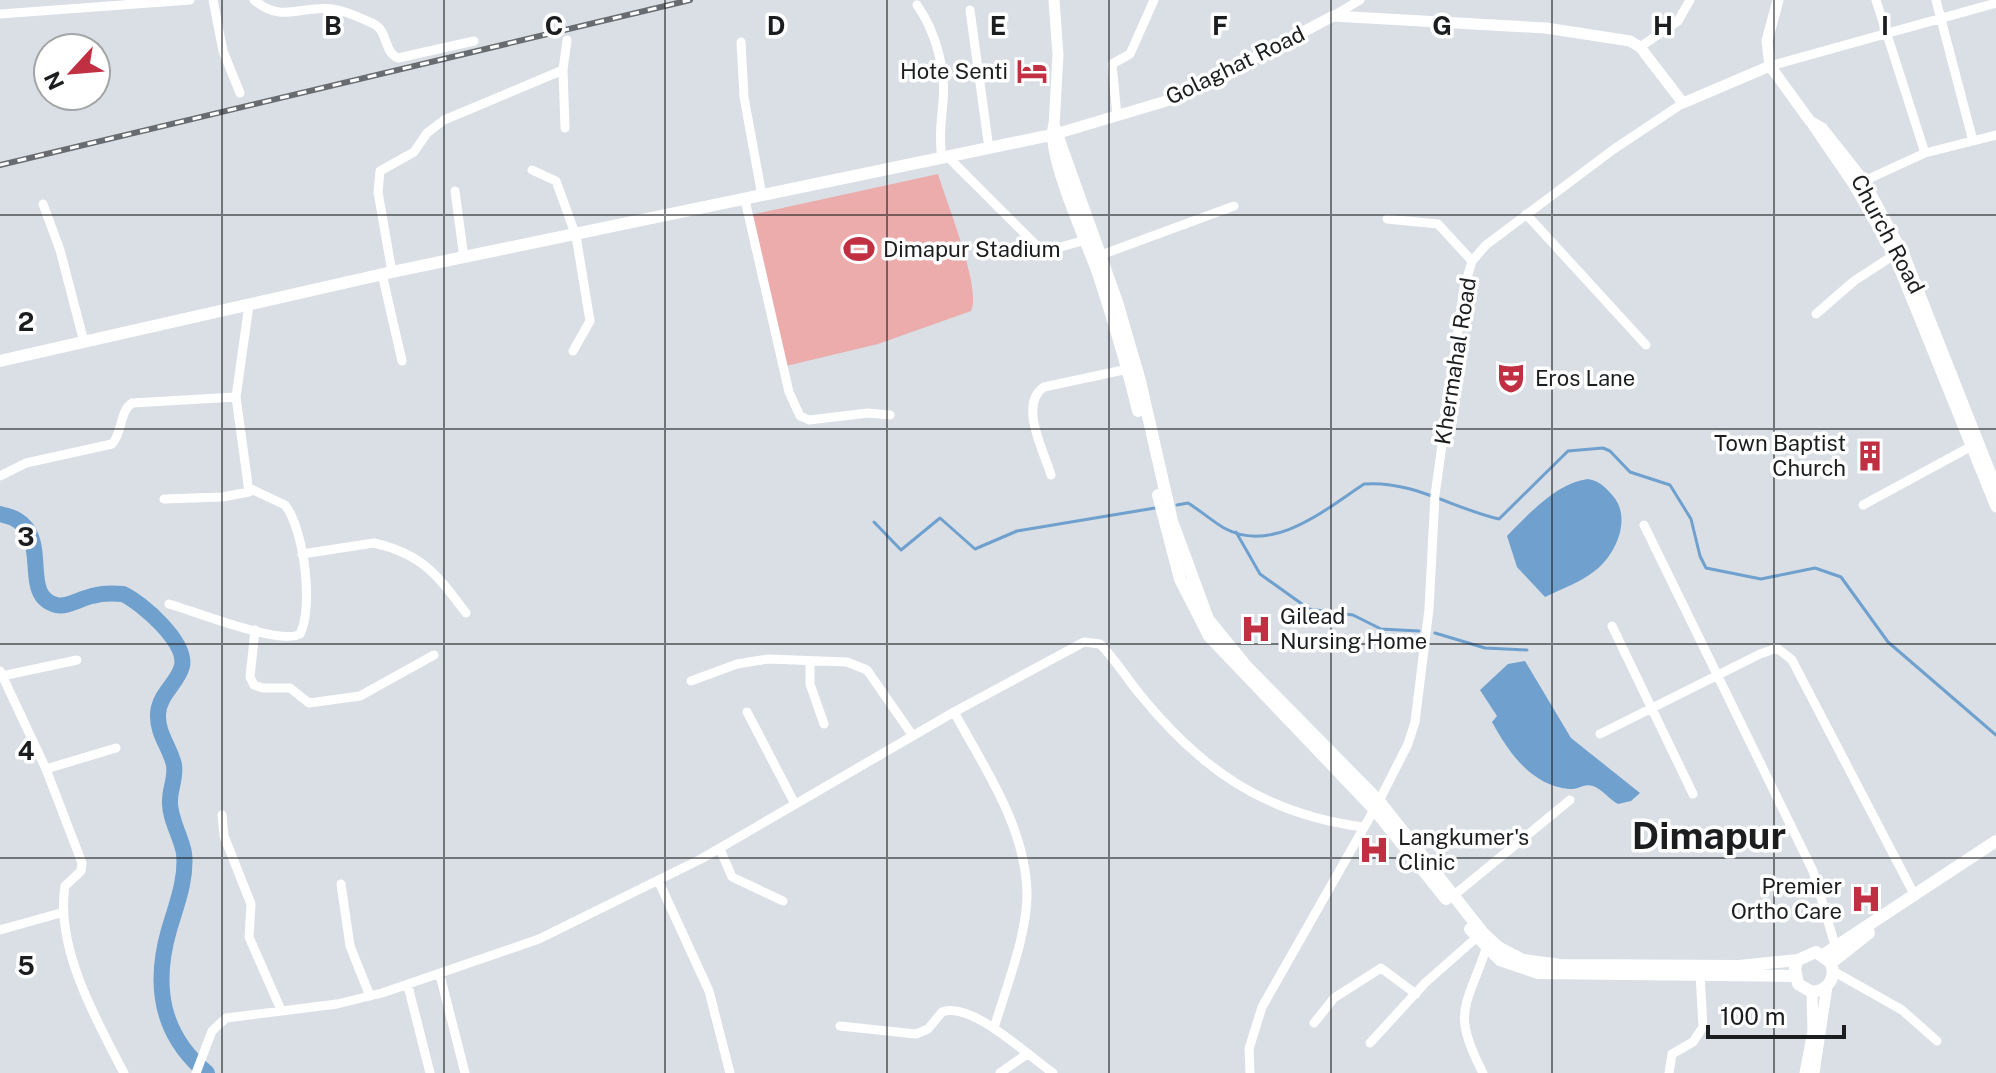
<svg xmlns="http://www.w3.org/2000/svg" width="1996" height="1073" font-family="'Public Sans',sans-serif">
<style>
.green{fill:#ecacab}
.water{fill:#6fa0ce}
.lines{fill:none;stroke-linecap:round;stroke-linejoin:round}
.stream{stroke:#6fa0ce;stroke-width:3}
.river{stroke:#6fa0ce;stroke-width:16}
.minor{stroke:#fff;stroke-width:9}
.major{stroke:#fff;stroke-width:11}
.highway{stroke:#fff;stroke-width:12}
.rail-casing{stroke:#686c70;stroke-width:6}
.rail{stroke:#fff;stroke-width:3;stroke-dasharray:9;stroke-linecap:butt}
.grid{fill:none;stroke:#1b1d1f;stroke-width:2;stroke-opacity:0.55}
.labels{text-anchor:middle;stroke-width:7;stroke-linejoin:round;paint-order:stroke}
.street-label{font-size:22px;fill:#1b1d1f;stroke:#fff}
.poi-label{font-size:22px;fill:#1b1d1f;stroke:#fff;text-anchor:start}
.town-label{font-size:38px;font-weight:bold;fill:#1b1d1f;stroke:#fff}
.grid-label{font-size:26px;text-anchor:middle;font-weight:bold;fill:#1b1d1f;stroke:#fff;stroke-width:7;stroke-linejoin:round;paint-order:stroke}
</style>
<rect width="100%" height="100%" fill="#d9dfe5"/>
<!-- green -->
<path class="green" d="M938 174C946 201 982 289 971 311L878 344 786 366 750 215Z"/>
<!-- water -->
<path class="water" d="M1588 479C1600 481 1605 487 1613 496 1632 518 1616 554 1596 570 1581 582 1562 589 1545 597L1517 567 1507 536C1529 514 1556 483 1588 479Z
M1525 661 1571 738 1640 793 1631 801 1618 804C1609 799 1602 789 1593 786 1584 783 1578 790 1569 789 1531 785 1509 753 1492 722L1497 716 1480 690 1508 664Z"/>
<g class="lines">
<!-- stream -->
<path class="stream" d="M1177 505 1188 503C1201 511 1212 521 1224 528 1273 555 1326 509 1364 484 1412 480 1454 509 1499 519L1568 451 1603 448 1610 451 1630 472 1670 485 1691 519 1700 556 1706 568 1761 579 1815 568 1841 577 1888 642 1996 735
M874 522 901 550 940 518 975 549 1017 531 1155 508
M1236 532 1260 574 1309 609 1353 615 1381 629 1419 631
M1435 633 1485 648 1527 650"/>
<!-- river -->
<path class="river" d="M0 514C60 525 15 594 56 605 67 608 81 598 92 596 102 593 113 593 123 594 142 603 187 642 182 666 178 683 159 694 158 714 157 734 170 747 174 765 176 778 170 788 170 801 169 818 181 836 184 853 187 879 176 906 169 930 153 986 161 1035 207 1073"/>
<!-- minor -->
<path class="minor" d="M213 0 223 51 240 93
M254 0C282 24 301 5 332 9 344 10 363 19 374 24 388 31 383 51 398 58L474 41
M1876 0 1925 153
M1936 0 1973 141
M917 5C936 32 946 70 943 102 941 123 939 138 942 159
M970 10 989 149
M0 14 190 0
M1333 16 1360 0
M741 42 744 97 762 196
M1640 47 1678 21 1690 0
M1770 66 1996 3
M1117 116 1112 64 1130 54 1154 0
M565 128 563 70 567 40
M949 158 1038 247 1053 249 1086 240
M532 170 556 181 576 236 590 321 573 351
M1864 181 1925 153 1996 135
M455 191 464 258
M745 200 789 392 800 416 809 420 868 413 890 415
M43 204 60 250 84 342
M1526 214 1646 345
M1387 219 1438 224 1472 261
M1101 255 1234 206
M392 272 378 192 380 171 414 152 427 133 444 120 563 70
M382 274 402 361
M1816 314 1854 281 1894 255
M1051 475C1044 451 1018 404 1044 387L1128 369
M0 476 26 463 112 444C123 432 119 412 132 403L236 397
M164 499 222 497 249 492 236 397 249 305
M1863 505 1970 447
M1644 525 1813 871 1835 945
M302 554 374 543C423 554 438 576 466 613
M169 604C194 611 281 646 300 634 314 607 304 529 285 505L249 488
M1612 626 1693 794
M255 630 250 677 254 685 263 688H290L309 703 360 696 434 655
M810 661V684L824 724
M0 671 46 769 82 863 81 871 65 886C55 947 96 1020 124 1073
M2 676 77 660
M691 681 737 664 768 659 847 662 867 670 913 736
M747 712 795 804
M954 712C984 767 1025 826 1027 892 1028 932 1006 988 994 1028
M1600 734 1760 654 1777 648 1792 660 1915 896
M46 769 116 748
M222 815 224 836 251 904 249 937 281 1010
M720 849 732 877 783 901
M659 882 709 991 730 1073
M341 884 350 946 370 996
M1453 896 1570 800
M0 930 64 912
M1833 971 1902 1010 1937 1041
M440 975 465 1073
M408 986 430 1073
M1314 1023 1334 998 1381 968 1416 994
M840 1026 916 1034 928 1029 942 1012C972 1001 1028 1056 1053 1073
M1370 1043 1425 983 1476 938
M196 1073 212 1031 226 1018 337 1004 382 993 539 939 701 859 954 712 1084 642 1100 644C1115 659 1125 676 1138 692 1200 769 1264 814 1363 827
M1000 1073 1027 1054
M1250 1073 1249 1049 1262 1007 1379 801 1408 744 1415 722 1429 609 1435 495 1464 288 1472 261 1486 245 1614 149 1683 103
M1483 1073C1451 1012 1466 1008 1486 949
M1669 1073 1672 1054 1693 1042 1703 1027 1700 974"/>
<!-- major -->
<path class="major" d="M1778 0 1767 41 1770 66 1810 121 1822 128 1864 181 1905 257 1996 487
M1813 125 1854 185 1894 255 1996 507
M1054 126 1058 55 1054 0
M1059 133 1183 96 1333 16 1546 28 1630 41 1640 47 1683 103 1770 66
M1805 1073 1813 1031 1812 992
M1814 1073 1827 986"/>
<!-- highway -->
<path class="highway" d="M1054 126 1117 302 1140 381 1172 521 1208 619 1247 667 1379 801 1483 933 1498 947 1523 960 1560 965 1739 966 1798 960 1816 952 1831 963C1836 978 1829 990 1812 992L1798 984 1795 968 1798 960
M1054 126C1046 153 1087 242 1098 273 1113 319 1127 364 1138 411
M0 361 392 272 1056 134
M1158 495 1180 579 1209 636 1374 809 1446 899
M1470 929 1500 960 1538 973 1795 976
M1823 955 1996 841
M1831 963 1869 933"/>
<!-- rail casing -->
<g class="rail-casing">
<path id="rail" d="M0 165 690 0"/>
</g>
<!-- rail -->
<use href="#rail" class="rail"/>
</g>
<!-- grid -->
<path class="grid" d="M222 0V1073M444 0V1073M665 0V1073M887 0V1073M1109 0V1073M1331 0V1073M1552 0V1073M1774 0V1073M0 215H1996M0 429H1996M0 644H1996M0 858H1996"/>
<!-- icons -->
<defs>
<g id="hotel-bare" transform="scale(2.4)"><path d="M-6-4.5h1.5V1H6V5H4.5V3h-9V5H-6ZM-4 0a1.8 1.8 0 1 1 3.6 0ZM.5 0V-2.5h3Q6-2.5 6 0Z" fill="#c13042" stroke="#fff" stroke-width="2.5" paint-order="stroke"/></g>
<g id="stadium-bare" transform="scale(2.4)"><path d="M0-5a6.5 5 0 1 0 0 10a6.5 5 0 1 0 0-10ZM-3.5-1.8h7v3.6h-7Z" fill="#c13042" stroke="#fff" stroke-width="2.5" paint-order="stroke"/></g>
<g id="theatre-bare" transform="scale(2.4)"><path d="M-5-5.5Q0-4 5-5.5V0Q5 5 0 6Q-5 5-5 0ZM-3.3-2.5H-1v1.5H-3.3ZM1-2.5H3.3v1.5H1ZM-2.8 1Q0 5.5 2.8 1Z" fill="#c13042" stroke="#fff" stroke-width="2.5" paint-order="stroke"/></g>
<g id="building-bare" transform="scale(2.4)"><path d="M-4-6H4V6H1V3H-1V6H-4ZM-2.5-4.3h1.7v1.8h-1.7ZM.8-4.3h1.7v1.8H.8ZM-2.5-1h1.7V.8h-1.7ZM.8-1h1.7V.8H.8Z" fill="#c13042" stroke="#fff" stroke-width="2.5" paint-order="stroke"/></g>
<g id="hospital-bare" transform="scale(2.4)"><path d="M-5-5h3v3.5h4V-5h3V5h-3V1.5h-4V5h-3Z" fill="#c13042" stroke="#fff" stroke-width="2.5" paint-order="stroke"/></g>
</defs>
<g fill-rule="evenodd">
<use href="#hotel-bare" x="1032" y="71"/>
<use href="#stadium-bare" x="859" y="249"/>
<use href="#theatre-bare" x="1511" y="378"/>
<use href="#building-bare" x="1870" y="456"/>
<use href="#hospital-bare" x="1256" y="629"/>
<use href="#hospital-bare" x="1374" y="850"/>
<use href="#hospital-bare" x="1866" y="899"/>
</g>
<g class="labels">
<!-- street labels -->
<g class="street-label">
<text transform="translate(1235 65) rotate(-26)" y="8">Golaghat Road</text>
<text transform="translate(1888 234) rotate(62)" y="8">Church Road</text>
<text transform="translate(1455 361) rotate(-81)" y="8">Khermahal Road</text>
</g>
<!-- poi labels -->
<g class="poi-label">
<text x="1008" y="79" text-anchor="end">Hote Senti</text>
<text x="883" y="257">Dimapur Stadium</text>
<text x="1535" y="386">Eros Lane</text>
<text x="1846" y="451" text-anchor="end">Town Baptist<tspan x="1846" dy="25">Church</tspan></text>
<text x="1280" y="624">Gilead<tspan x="1280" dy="25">Nursing Home</tspan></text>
<text x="1398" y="845">Langkumer's<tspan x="1398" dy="25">Clinic</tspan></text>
<text x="1842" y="894" text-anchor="end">Premier<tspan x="1842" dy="25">Ortho Care</tspan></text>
</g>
<!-- town labels -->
<g class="town-label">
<text x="1709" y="849">Dimapur</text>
</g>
</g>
<g class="grid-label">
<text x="333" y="35">B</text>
<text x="554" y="35">C</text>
<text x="776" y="35">D</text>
<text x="998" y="35">E</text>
<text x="1220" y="35">F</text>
<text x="1442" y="35">G</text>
<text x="1663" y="35">H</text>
<text x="1885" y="35">I</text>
<text x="26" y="331">2</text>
<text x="26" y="546">3</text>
<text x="26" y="760">4</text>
<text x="26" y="975">5</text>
</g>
<!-- north arrow -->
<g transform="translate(72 72) rotate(244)"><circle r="38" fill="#ffffff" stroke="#a4a5a5" stroke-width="2"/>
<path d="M0-6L14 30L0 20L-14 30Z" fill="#c13042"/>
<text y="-12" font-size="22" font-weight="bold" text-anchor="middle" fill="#1b1d1f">N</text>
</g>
<!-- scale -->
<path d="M1708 1025v12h136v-12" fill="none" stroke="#1b1d1f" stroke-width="4"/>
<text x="1720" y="1025" font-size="24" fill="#1b1d1f" stroke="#ffffff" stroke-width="6" paint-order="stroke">100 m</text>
</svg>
